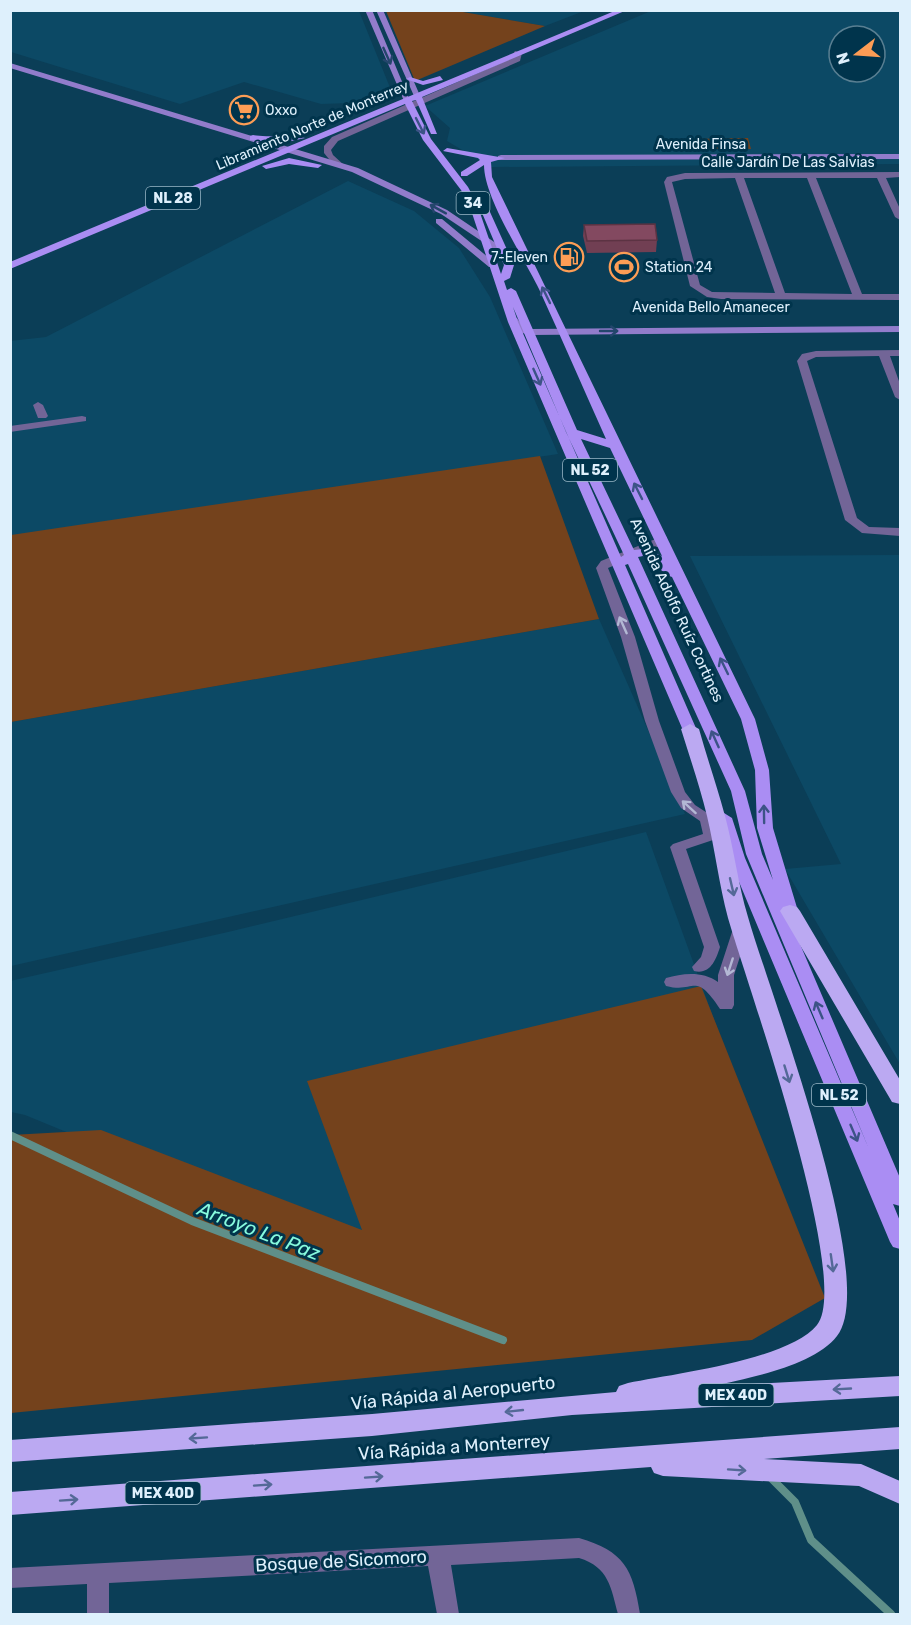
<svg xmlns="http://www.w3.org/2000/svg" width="911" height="1625" font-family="Rubik,sans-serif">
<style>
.built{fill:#0c4965;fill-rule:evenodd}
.green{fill:#74421c}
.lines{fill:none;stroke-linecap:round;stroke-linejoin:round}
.stream{stroke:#5f8f89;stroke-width:8}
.street{fill:#726597;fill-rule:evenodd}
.secondary{fill:#927ccb;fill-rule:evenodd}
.primary{fill:#aa8df3;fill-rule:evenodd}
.highway{fill:#bba9f2;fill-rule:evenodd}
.wall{fill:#713f53}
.building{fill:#834960;stroke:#5c3343;stroke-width:1.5}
.oneway{stroke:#24466c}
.oneway2{stroke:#3c5386}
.oneway3{stroke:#b3b8d4}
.oneway4{stroke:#546997}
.labels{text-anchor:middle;stroke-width:6;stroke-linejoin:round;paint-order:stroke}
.far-poi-label{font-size:14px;fill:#def0fc;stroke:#00344c;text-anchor:start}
.far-street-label{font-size:14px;fill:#def0fc;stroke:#00344c}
.shield{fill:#00344c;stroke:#9bb8c7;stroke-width:1.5}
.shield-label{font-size:14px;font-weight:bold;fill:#def0fc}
.street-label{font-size:15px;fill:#def0fc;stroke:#00344c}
.near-street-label{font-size:18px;fill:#def0fc;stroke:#00344c}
.near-water-label{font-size:20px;font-style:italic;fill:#87fadd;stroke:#00344c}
</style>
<rect width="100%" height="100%" fill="#0b3e57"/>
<!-- built -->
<path class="built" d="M10 11H359L391 90 350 103 321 104 244 82 180 104 11 52Z
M457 11H584L545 26Z
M651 11H900V164L491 167 447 141 450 128 425 106ZM839 36H875V72H839Z
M348 181 414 211 459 248 490 297 558 454 11 536 10 341 46 337Z
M900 555V1064L785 869 841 864 690 556Z
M599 619 685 814 11 966V722Z
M646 832 811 1287 553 1332 25 1115 11 1112 10 981 228 932Z"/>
<!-- green -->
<path class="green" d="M386 11H457L545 26 415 81Z
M748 138 751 149H690L688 139Z
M540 456 599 619 11 722V535Z
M701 986 825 1298 752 1340 11 1413V1135L101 1130 362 1230 307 1081Z"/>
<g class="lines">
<!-- stream -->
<path class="stream" d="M10 1135 192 1221 503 1340
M772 1479 795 1502 811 1540 891 1614"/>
<!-- street -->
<path class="street" d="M515 51 522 53 520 61 338 141 331 150 333 155 344 165 343 167 333 164 324 153V146L332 137 510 59Z
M900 172V177L886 178 900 209V220L895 217 877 178H816L862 294H900V300L721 299 707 297 690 286 664 182 667 177 685 173ZM735 178 775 293 712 292 700 285 672 182 685 179ZM744 178H807L852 294 785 293Z
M900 350V356H890L900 384V400L895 397 879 356 816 357 807 361 857 518 869 527 900 528V536L862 533 845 520 797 361 802 354 816 351Z
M38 402 43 405 48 416 46 418H38L33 405Z
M82 416 86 417V421L10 432V426Z
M663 536 667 537V543L608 568 635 637 659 721 685 792 695 805 712 816 719 836 716 839 686 849 720 947C716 960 710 975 694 971L692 967 701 957 704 947 670 847 673 844 703 834 700 821 681 808 671 792 645 721 621 637 596 568 601 561Z
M741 924 749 929 734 975V1005L732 1009H720C694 970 696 994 666 986L664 982 666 978C683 973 703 971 718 982V975L733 929Z
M579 1538C624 1551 633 1569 640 1614H618C611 1588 609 1567 579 1558L451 1565 459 1614H437L428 1566 109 1583V1614H87V1584L10 1588V1568Z"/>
<!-- secondary -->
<path class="secondary" d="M365 10H372L411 103 404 101Z
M376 10H383L421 98 414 96Z
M10 63 358 168 447 210 509 252 501 254 441 214 352 172 10 68Z
M501 155 900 154V159L498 160V156Z
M436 219H442L495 263V267H489L436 223Z
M509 318H517L523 327 530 329 900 326V332L530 335 515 331 508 320Z"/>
<!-- primary -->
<path class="primary" d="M617 10H627L422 97 437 134H431L416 100 412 101 431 139 468 187 477 204 501 274 504 265 477 201 481 198 485 201 514 265 510 278 504 281 507 290 511 288 516 291 577 430 606 439C584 390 562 339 539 289 524 258 484 198 484 165L467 176H461V172L480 160 478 158 443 151 447 148 505 158 491 162 492 177 755 719 769 770 773 828 798 911 796 915 788 916 900 1178V1206L893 1204 900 1221V1249L893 1247 890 1242 729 858 716 818 724 813 732 818 745 858 869 1149 746 854 731 791 628 564 625 565 702 742 695 746 688 742 508 322 469 204 461 190 423 140 405 104 10 269V262ZM513 307 566 432 624 555 621 557 518 322ZM581 439 610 448 662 556 643 549 634 550ZM643 556C655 560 661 574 672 577L741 719 755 770 757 828 773 880 762 854 745 791 638 557Z
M440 76 443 80 423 85 406 79 410 77 423 81Z
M253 135C263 137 302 136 305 138L278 144 250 140V136Z
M289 158 322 165 318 168 289 164 266 169 262 166Z"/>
<!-- highway -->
<path class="highway" d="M690 724 699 729C707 758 717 786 725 816 734 849 738 884 748 917 768 988 881 1281 837 1336 814 1366 749 1378 713 1386L900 1376V1396L572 1415 372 1436 10 1462V1440L372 1414 616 1392 619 1386 628 1383C672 1374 789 1360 817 1325 853 1280 746 981 728 918 719 884 715 850 707 816 700 787 690 758 681 729Z
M790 905 797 907 800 911 900 1080V1104L892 1102 780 911 783 907Z
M900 1427V1449L764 1459 861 1464 900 1481V1504L859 1486 663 1476 654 1473 651 1467 10 1515V1492Z"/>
</g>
<!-- wall -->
<path class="wall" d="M584 225 657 240 656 252 587 253 583 236Z"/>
<!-- building -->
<path class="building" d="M655 224 657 240 587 241 584 225Z"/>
<!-- one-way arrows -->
<defs><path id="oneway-shaft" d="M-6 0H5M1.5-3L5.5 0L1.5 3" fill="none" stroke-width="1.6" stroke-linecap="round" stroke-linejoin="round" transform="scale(1.5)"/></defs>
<g class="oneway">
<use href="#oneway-shaft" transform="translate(387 56) rotate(66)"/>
<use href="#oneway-shaft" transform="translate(438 209) rotate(-151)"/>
<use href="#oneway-shaft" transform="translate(609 331)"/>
</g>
<g class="oneway2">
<use href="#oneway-shaft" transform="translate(420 126) rotate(63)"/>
<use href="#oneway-shaft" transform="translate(546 295) rotate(-116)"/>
<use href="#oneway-shaft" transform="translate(537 377) rotate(66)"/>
<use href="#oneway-shaft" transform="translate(638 491) rotate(-117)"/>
<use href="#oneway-shaft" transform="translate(724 666) rotate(-116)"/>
<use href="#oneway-shaft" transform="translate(715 739) rotate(-114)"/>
<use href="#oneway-shaft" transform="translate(764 814) rotate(-91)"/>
<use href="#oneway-shaft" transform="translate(819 1010) rotate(-113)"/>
<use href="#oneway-shaft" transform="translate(854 1133) rotate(67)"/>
</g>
<g class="oneway3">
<use href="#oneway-shaft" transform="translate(623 625) rotate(-114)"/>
<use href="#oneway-shaft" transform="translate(689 807) rotate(-138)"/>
<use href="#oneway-shaft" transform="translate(730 967) rotate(108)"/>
</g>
<g class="oneway4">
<use href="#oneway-shaft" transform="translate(732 887) rotate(77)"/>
<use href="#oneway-shaft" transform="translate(787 1074) rotate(73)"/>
<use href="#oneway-shaft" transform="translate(832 1263) rotate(82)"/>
<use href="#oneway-shaft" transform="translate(842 1389) rotate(177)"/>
<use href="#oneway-shaft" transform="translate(514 1411) rotate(174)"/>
<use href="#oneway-shaft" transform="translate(198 1438) rotate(176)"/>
<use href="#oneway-shaft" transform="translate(737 1470) rotate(4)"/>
<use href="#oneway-shaft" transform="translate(374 1477) rotate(-4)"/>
<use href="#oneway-shaft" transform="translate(263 1485) rotate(-4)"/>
<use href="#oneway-shaft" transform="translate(69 1500) rotate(-4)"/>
</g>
<!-- icons -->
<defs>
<g id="supermarket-ring" transform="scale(1.5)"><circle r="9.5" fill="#00344c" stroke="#fd9d55" stroke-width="1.5"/><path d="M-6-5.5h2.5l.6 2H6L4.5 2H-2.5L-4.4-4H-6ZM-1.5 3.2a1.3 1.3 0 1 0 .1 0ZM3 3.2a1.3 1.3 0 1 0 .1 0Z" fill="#fd9d55"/></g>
<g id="fuel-ring" transform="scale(1.5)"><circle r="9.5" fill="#00344c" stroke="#fd9d55" stroke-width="1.5"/><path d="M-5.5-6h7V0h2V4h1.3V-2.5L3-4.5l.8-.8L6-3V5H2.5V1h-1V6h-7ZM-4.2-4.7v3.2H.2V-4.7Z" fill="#fd9d55"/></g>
<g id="stadium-ring" transform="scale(1.5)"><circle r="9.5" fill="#00344c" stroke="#fd9d55" stroke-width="1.5"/><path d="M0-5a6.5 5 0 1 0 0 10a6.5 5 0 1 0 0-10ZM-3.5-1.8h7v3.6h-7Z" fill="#fd9d55"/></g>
</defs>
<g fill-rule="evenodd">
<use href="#supermarket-ring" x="244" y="110"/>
<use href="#fuel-ring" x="569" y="257"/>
<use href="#stadium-ring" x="624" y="267"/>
</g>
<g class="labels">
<!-- far-poi labels -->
<g class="far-poi-label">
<text x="265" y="115">Oxxo</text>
<text x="548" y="262" text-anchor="end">7-Eleven</text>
<text x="645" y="272">Station 24</text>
</g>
<!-- far-street labels -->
<g class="far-street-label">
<text transform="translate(312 125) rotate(-23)" y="5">Libramiento Norte de Monterrey</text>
<text x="701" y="149">Avenida Finsa</text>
<text x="788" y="167">Calle Jardín De Las Salvias</text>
<text x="711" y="312">Avenida Bello Amanecer</text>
</g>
<!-- shield labels -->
<g class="shield">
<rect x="146" y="187" width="54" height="22" rx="4.5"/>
<rect x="456.5" y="192" width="33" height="22" rx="4.5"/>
<rect x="563" y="459" width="54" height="22" rx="4.5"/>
<rect x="812" y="1084" width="54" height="22" rx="4.5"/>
<rect x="698.5" y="1384" width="75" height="22" rx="4.5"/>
<rect x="125.5" y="1482" width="75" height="22" rx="4.5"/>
</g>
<g class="shield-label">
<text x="173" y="203">NL 28</text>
<text x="473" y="208">34</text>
<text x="590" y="475">NL 52</text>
<text x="839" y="1100">NL 52</text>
<text x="736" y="1400">MEX 40D</text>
<text x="163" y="1498">MEX 40D</text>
</g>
<!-- street labels -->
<g class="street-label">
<text transform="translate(677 610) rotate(65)" y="5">Avenida Adolfo Ruíz Cortines</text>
</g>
<!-- near-street labels -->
<g class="near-street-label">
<text transform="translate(453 1393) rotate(-6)" y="6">Vía Rápida al Aeropuerto</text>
<text transform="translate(454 1447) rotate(-4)" y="6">Vía Rápida a Monterrey</text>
<text transform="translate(341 1561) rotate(-3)" y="6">Bosque de Sicomoro</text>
</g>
<!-- near-water labels -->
<g class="near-water-label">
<text transform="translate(259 1231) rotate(21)" y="7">Arroyo La Paz</text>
</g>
</g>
<!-- border -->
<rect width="911" height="1625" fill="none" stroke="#def0fc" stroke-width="24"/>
<!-- north arrow -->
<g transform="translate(857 54) rotate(253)"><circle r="28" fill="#00344c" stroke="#597f92" stroke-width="1.5"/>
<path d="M0-4.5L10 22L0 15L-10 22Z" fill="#fd9d55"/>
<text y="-9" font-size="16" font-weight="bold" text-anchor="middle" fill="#def0fc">N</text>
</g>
</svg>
